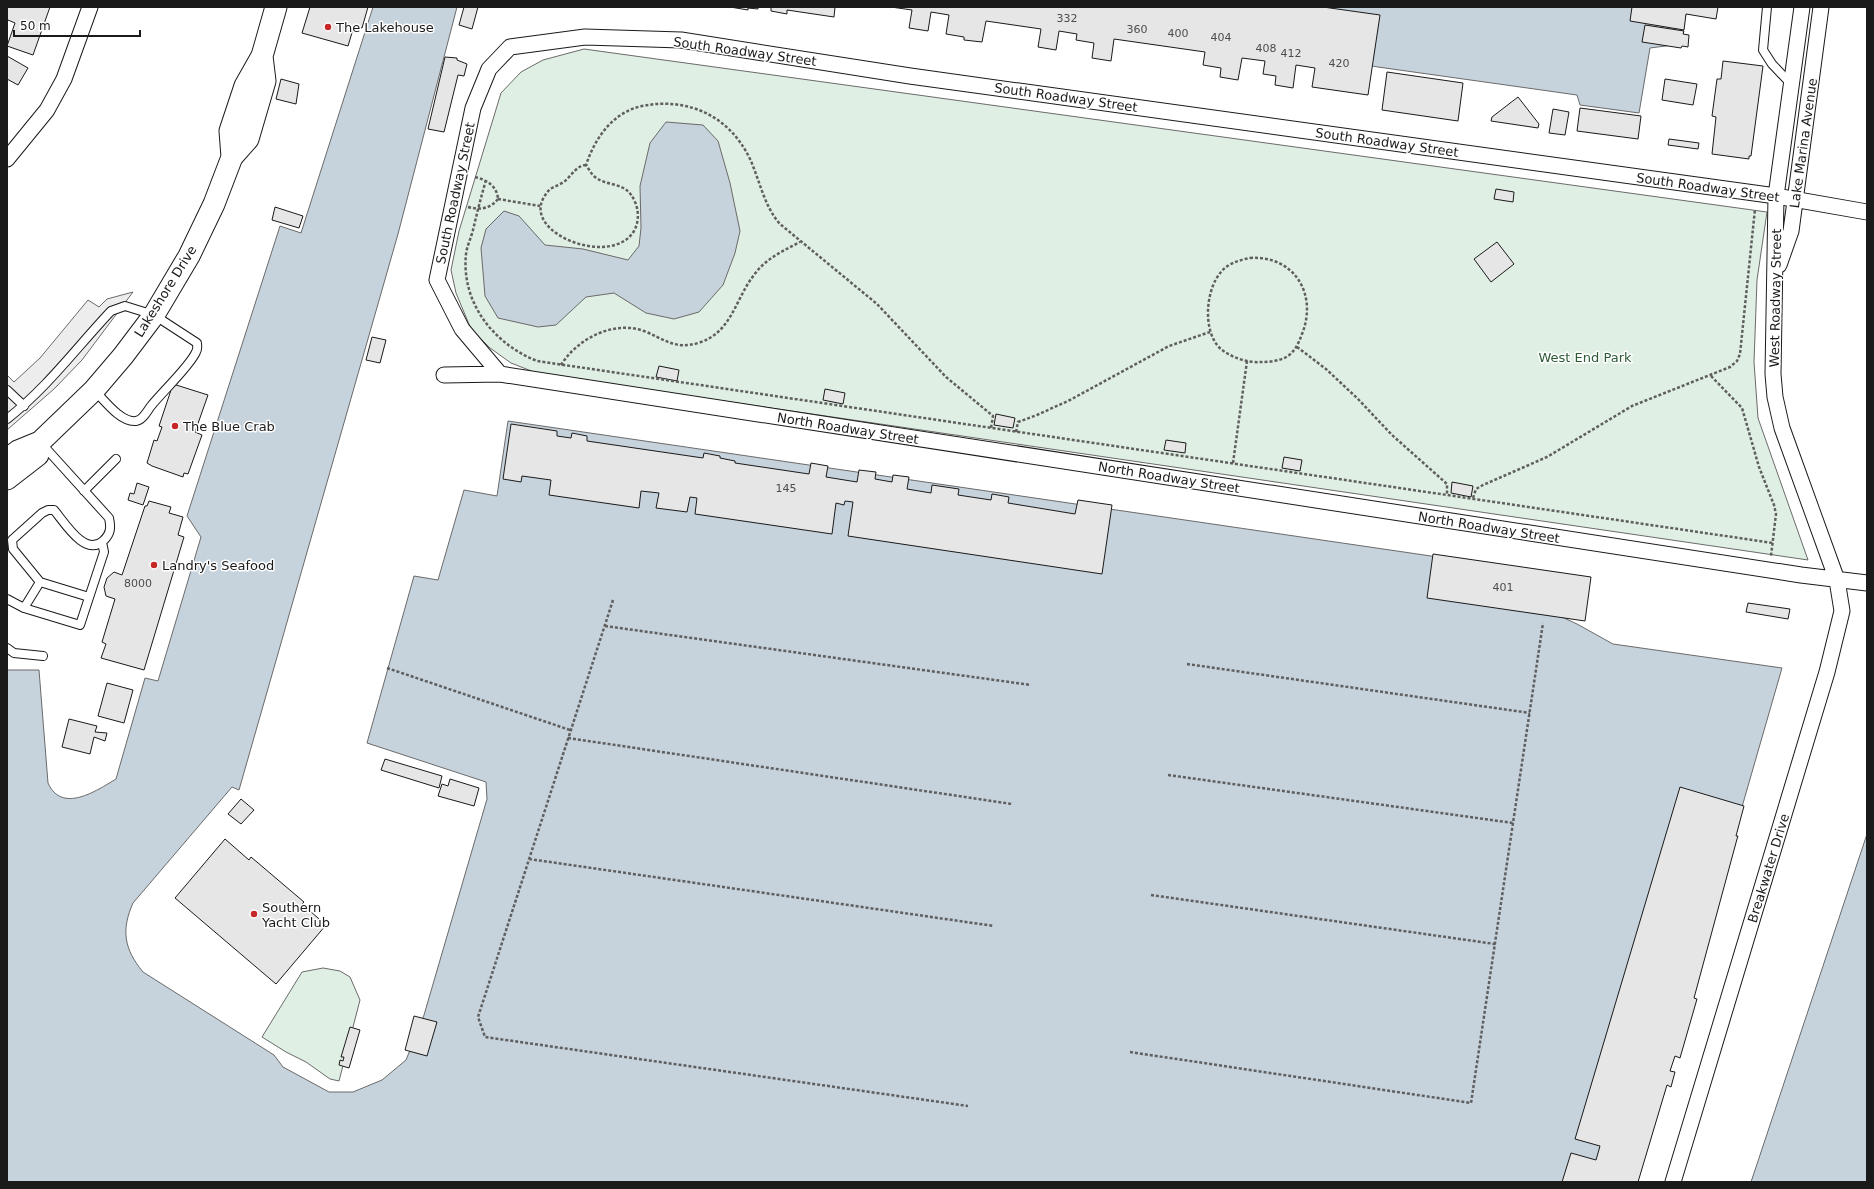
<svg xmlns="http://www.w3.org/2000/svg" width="1874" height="1189" font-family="'DejaVu Sans',sans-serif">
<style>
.green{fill:#e0efe3;stroke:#6a6a6a}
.parking{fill:#ededed;stroke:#6a6a6a}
.water{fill:#c6d2dc;stroke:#6a6a6a}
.building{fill:#e6e6e6;stroke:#1a1a1a}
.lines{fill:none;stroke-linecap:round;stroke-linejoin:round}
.lane-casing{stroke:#1a1a1a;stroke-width:10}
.street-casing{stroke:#1a1a1a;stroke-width:17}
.secondary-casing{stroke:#1a1a1a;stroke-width:23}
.path{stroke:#5f5f5f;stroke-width:2.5;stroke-dasharray:3 2;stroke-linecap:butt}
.lane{stroke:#fff;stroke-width:8}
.street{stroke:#fff;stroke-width:15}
.secondary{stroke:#fff;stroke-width:21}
.poi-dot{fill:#c62828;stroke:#fff;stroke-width:1.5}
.labels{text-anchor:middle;stroke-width:3;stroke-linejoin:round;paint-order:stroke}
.number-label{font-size:11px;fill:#4d4d4d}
.poi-label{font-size:13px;fill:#1a1a1a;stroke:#fff;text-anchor:start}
.street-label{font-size:13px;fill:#1a1a1a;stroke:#fff}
.park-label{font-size:13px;fill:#2b5a34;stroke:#fff}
</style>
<rect width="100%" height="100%" fill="#fff"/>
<!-- green -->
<path class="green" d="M584 49 1767 212 1757 280 1754 362 1758 418 1808 560 539 374 511 363 490 348 471 329 456 293 451 270 459 231 501 93 521 72 543 60Z
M323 968 340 971 350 977 360 1000 339 1081 330 1079 306 1062 286 1052 262 1037 302 972Z"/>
<!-- parking -->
<path class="parking" d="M133 292 82 360 54 389 7 430V375L14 382 40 358 88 300 99 307 107 299Z"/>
<!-- water -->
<path class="water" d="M373 7H457L398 234 239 790 232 787 133 903C121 930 124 949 143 972L274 1055 283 1067 329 1092H353L382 1080 406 1060 424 1015 487 799 486 782 367 743 414 576 438 580 464 490 497 496 508 421 1431 556 1577 624 1613 644 1782 668 1634 1182H7V670H39L48 783C62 814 96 791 116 779L145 678 158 681 201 537 187 516 280 226 301 233Z
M1036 7H1687L1681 44 1650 48 1639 113 1580 105 1577 95 1378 67Z
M666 122 703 125 718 141 730 183 740 231 735 253 723 285 699 312 674 319 646 313 614 293 586 297 556 325 538 327 498 318 485 296 481 248 486 229 504 211 519 216 545 245 583 249 628 260 639 246 641 228 640 186 650 143Z
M1867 834V1182H1751Z"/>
<!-- building -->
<path class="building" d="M7 7H50L33 55 7 46 15 23 8 20 7 22Z
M310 7H368L362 28 354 26 348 46 302 33Z
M464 7H478L472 29 459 25Z
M730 7H758V9L748 8V10Z
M771 7H835L834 17 787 10V14L771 11Z
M891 7H1323L1380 15 1368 95 1312 87 1315 68 1296 65 1293 88 1275 85 1276 76 1263 74 1265 61 1242 58 1238 80 1220 77 1221 68 1203 65 1205 52 1114 39 1111 61 1092 58 1094 43 1076 40 1077 34 1059 31 1056 50 1038 47 1041 29 986 21 982 42 964 40V37L946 34 949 15 931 12 928 31 909 28 912 10Z
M1632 7H1718L1716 19 1686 14 1684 30 1630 21Z
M1645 25 1684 31 1683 34 1689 35 1688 47 1682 46 1681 48 1642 42Z
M7 56 28 68 18 85 7 79Z
M445 57 457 58V60L467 64 464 76 458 75 444 132 428 129Z
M1723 61 1763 66 1751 156H1749V159L1712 154 1716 117 1712 116 1717 79H1721Z
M1387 72 1463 83 1458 121 1382 110Z
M281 79 299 84 296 104 276 99Z
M1665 79 1697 84 1693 105 1662 100Z
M1518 97 1539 124 1538 128 1491 121 1492 117Z
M1580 108 1641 116 1638 139 1577 131Z
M1553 109 1569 112 1565 135 1549 133Z
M1669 139 1699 143 1698 149 1668 145Z
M1496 189 1514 192 1513 202 1494 199Z
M275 207 303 216 299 228 272 220Z
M1497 242 1514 264 1491 282 1474 259Z
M372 337 386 340 380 363 366 360Z
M659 366 679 370 677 381 656 377Z
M173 384 208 395 195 432 202 435 188 474 184 473 183 477 152 466 147 463 154 440 157 441 162 427 159 426Z
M825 389 845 393 843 404 823 400Z
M996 414 1015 418 1013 428 994 425Z
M511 424 557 431V436L571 438 572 433 587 436V441L703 458 704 453 720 456V458L735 461V463L809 474 811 463 828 466 826 477 857 482 859 470 876 472 875 479 892 482 893 475 909 477 907 489 931 493 932 485 959 489 958 495 991 500 992 494 1009 497 1008 503 1075 514 1078 500 1112 505 1102 574 848 536 853 502 845 501 844 505 836 503 832 534 695 514 697 498 690 497 687 512 656 508 659 493 641 491 639 508 549 495 551 480 522 476 521 482 503 479Z
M1166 440 1186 443 1185 453 1164 450Z
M1284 457 1302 460 1300 471 1282 468Z
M1452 482 1473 486 1471 497 1451 493Z
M137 483 149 487 143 505 128 500 130 493 134 494Z
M149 501 171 507 169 513 183 517 178 535 184 537 144 670 101 658 106 644 102 642 115 599 106 596 104 587 107 578 114 572 122 575 145 506H147Z
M1433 554 1591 577 1585 621 1427 598Z
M1748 603 1790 609 1788 619 1746 612Z
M107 683 133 690 124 723 98 716Z
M69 719 97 726 95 732 107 733 105 741 94 737 90 754 62 747Z
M385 759 442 776 439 788 381 770Z
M450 779 479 788 474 806 438 796 442 784 448 786Z
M1680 787 1744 806 1736 836H1738L1737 839 1694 998 1697 999 1680 1058 1675 1056 1670 1071 1675 1072 1671 1087 1667 1085 1638 1182H1562L1571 1153 1596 1160 1600 1146 1575 1139Z
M241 799 254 810 241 824 228 814Z
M225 839 249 860 251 857 304 902 302 904 326 925 276 984 175 898Z
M414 1016 437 1022 427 1056 405 1050Z
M350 1027 360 1030 349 1068 339 1065 340 1060 343 1061 344 1057H341Z"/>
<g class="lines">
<!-- lane casing -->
<g class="lane-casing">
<path id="lane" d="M1767 7 1763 50 1772 64 1791 84
M7 390 24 406
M7 419C47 388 77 347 111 311L125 306 154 315 197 343C197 345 198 349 196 352 190 366 162 392 151 406 147 411 143 420 136 421 121 423 104 400 95 391
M84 491 116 459
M40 582 89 597
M7 599 24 608 40 582 13 549 12 540 42 513 48 510H54C65 523 85 557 103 541 111 534 111 527 109 518L42 444
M24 608 80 625 104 552 102 542
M7 648 14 653 43 656"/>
</g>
<!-- street casing -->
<g class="street-casing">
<path id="street" d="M7 159 47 110 64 79 90 7
M1779 265 1791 231 1821 7
M500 374 462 329 437 280 473 108 489 69 510 47 585 37 681 40 910 76 1776 196 1867 212
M444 375 500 374 1801 575 1867 583
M1673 1182 1827 672 1842 611 1837 580 1782 428 1775 397 1773 374 1776 196 1802 7"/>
</g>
<!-- secondary casing -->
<g class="secondary-casing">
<path id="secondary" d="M232 157 230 131 245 86 262 56 276 7
M7 459 18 451 40 442 94 390 123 356 154 315 189 256 214 204 232 157 248 139 265 81 262 56
M7 479 38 455 40 442"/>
</g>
<!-- path -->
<path class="path" d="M586 165C577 165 572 175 565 181 561 184 556 186 552 188 548 190 546 194 544 197 522 234 612 268 634 231 639 222 639 211 635 202 626 180 609 188 595 177 591 174 589 169 586 165 595 138 613 112 642 106 687 97 729 115 750 159 760 181 764 206 780 224L877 304 946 377 993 416 991 428
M475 177C487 180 497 186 498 199
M486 180C481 197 477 213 473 230 471 238 467 246 466 254 461 303 494 344 537 361L1773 543
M498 199 540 206
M468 207C480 210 490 209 498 199
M1250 258C1294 255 1318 294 1302 334 1299 342 1296 350 1288 356 1280 361 1270 362 1261 362 1248 363 1233 358 1222 350 1202 334 1205 290 1221 272 1228 263 1240 260 1250 258Z
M1297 347 1326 369 1358 399 1392 435 1447 484V495
M561 365C577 339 613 320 644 331 664 339 675 350 698 343 732 333 735 299 754 275 765 259 783 251 800 242
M1711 376 1742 408 1759 467 1774 505 1776 514 1771 556
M1016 432 1018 422 1037 415 1070 400 1169 346 1210 332
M1233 463 1247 361
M1473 498 1476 489 1483 485 1547 457 1632 406 1730 367 1737 361 1740 354 1755 209
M613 600 478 1017 485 1037 968 1106
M605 626 1031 685
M1187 664 1530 713
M387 668 570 730
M568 738 1012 804
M1168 775 1513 823
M529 859 994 926
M1151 895 1495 944
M1130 1052 1471 1103 1543 623"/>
<!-- lane -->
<use href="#lane" class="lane"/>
<!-- street -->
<use href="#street" class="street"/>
<!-- secondary -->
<use href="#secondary" class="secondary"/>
</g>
<!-- markers -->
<g class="poi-dot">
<circle cx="328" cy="27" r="4"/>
<circle cx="175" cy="426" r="4"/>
<circle cx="154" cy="565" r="4"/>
<circle cx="254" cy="914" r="4"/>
</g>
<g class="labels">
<!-- number labels -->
<g class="number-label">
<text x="1067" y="22">332</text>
<text x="1137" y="33">360</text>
<text x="1178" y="37">400</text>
<text x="1221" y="41">404</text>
<text x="1266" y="52">408</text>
<text x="1291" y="57">412</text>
<text x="1339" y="67">420</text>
<text x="786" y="492">145</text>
<text x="138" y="587">8000</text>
<text x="1503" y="591">401</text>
</g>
<!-- poi labels -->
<g class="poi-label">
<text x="336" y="32">The Lakehouse</text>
<text x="183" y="431">The Blue Crab</text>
<text x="162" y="570">Landry's Seafood</text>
<text x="262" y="912">Southern<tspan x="262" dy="15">Yacht Club</tspan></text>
</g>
<!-- street labels -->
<g class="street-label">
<text transform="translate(745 51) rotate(8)" y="5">South Roadway Street</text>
<text transform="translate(1066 97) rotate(8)" y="5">South Roadway Street</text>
<text transform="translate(1387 142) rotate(8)" y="5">South Roadway Street</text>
<text transform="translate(1803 143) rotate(-82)" y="5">Lake Marina Avenue</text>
<text transform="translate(1708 187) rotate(8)" y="5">South Roadway Street</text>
<text transform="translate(455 193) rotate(-78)" y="5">South Roadway Street</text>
<text transform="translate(165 291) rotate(-58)" y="5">Lakeshore Drive</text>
<text transform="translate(1775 298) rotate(-89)" y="5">West Roadway Street</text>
<text transform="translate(848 428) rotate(9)" y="5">North Roadway Street</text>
<text transform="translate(1169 477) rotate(9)" y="5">North Roadway Street</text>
<text transform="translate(1489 527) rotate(9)" y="5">North Roadway Street</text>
<text transform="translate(1768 868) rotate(-73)" y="5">Breakwater Drive</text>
</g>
<!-- park labels -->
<g class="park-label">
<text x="1585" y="362">West End Park</text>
</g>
</g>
<!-- border -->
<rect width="1874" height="1189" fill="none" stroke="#1a1a1a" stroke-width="16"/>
<!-- scale -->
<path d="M14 30v6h126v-6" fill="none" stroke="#1a1a1a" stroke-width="2"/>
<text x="20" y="30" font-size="12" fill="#1a1a1a" stroke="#ffffff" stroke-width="3" paint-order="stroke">50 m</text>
</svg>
